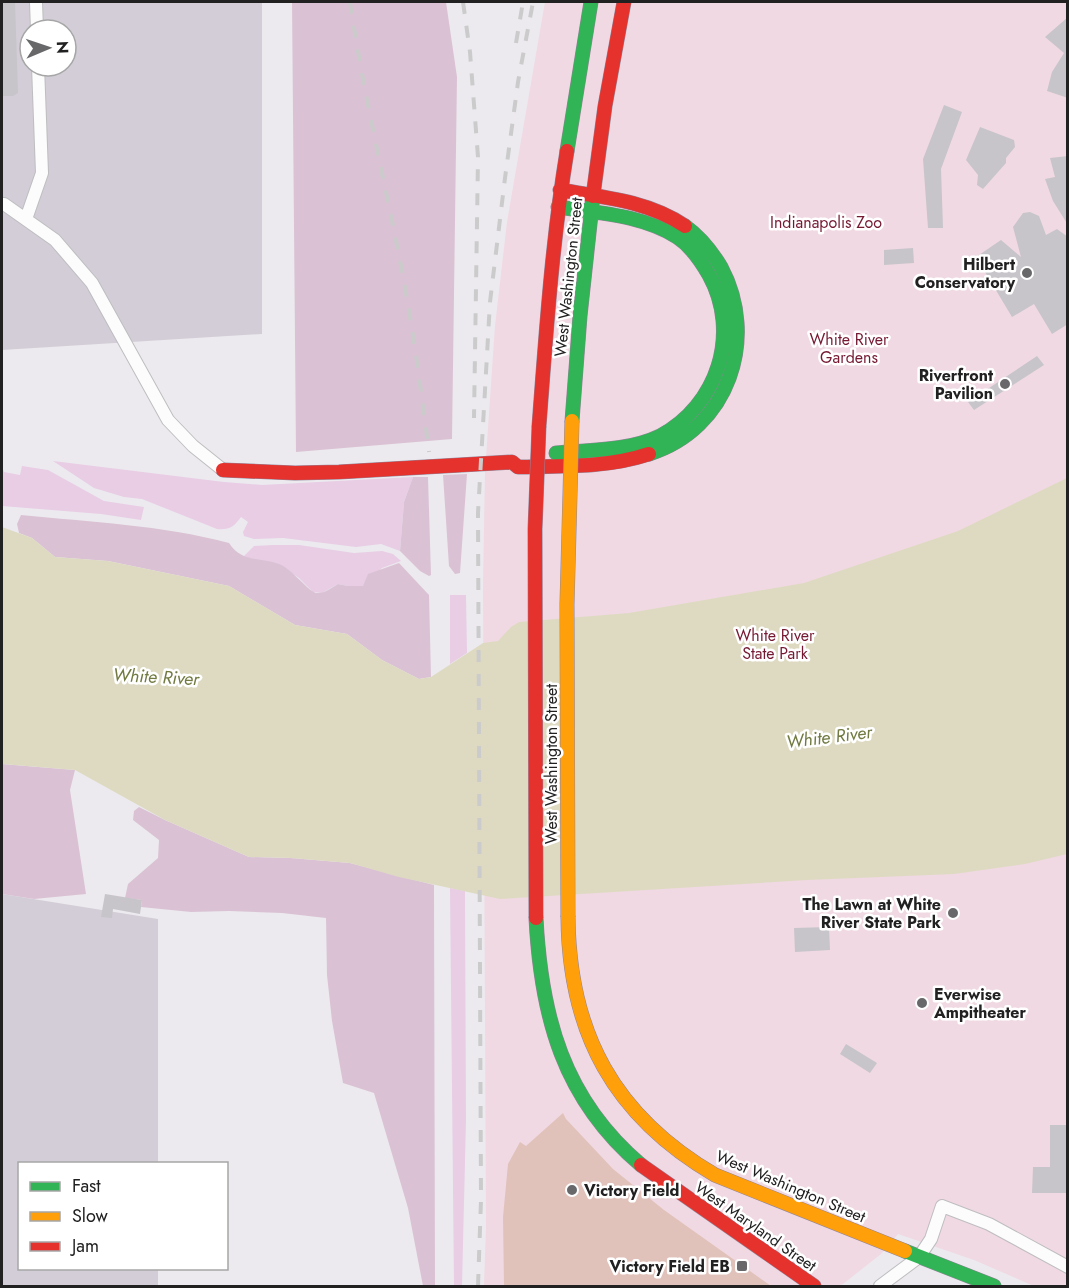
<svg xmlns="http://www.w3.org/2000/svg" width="1069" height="1288" font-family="Jost,sans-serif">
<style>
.construction{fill:#d3cdd7;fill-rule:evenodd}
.grass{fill:#e8cde5}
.forest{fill:#dac2d4}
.park{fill:#f0d9e2}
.pitch{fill:#e0c2bb}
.water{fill:#dedac2}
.building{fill:#c7c5ca}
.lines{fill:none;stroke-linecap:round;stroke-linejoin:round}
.street-casing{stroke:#bebdbf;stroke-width:14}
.fast-casing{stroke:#928498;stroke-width:15}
.slow-casing{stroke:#928498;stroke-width:15}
.jam-casing{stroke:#928498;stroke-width:15}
.street{stroke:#fcfcfd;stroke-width:12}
.fast{stroke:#30b455;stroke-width:14}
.slow{stroke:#ff9f0a;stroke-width:14}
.jam{stroke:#e5322d;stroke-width:14}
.rail{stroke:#cbcbcb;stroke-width:4;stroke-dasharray:12 12;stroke-linecap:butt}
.slow-bridge-casing{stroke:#9189a3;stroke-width:15;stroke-linecap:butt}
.jam-bridge-casing{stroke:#9189a3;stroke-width:15;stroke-linecap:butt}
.slow-bridge{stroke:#ff9f0a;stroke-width:14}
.jam-bridge{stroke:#e5322d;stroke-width:14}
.poi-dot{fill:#686769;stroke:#fff;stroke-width:2}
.labels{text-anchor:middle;stroke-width:5;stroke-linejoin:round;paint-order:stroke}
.park-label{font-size:16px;fill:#751932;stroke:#fff}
.poi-label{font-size:16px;font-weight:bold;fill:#212121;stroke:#fff;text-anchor:end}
.street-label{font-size:16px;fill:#212121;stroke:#fff}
.water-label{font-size:18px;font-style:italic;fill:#727a42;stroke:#fff}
</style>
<rect width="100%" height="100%" fill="#eceaef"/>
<!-- construction -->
<path class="construction" d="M2 2H262V334L2 350ZM30 30H66V66H30Z
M2 894 158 919V1163L20 1164V1268L158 1269V1286H2Z"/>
<!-- grass -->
<path class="grass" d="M53 461 224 482 262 485 413 477 404 502 400 551 381 544 356 547 283 538 254 539 244 536 243 532 248 522 241 517C234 527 229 530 217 529L142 499 124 497 94 488Z
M22 466 48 470 104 501 144 507 141 520 101 514 2 506V467L4 472 20 475Z
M273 545H299L354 553 382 551 393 554 401 561 382 568 363 586H348L338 584 322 593 313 592 299 578 280 565 243 557 254 546Z
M450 595H466L467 653 450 664Z
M450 888 465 891 466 1120 462 1286H454Z"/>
<!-- forest -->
<path class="forest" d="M292 2H446L457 77 452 439 296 452Z
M467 474 460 573 455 574 449 566 443 475Z
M413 477H428L431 575 429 576 420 571 400 551 404 502Z
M21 515C91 522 161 525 229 543 242 563 260 557 279 564 292 569 307 590 316 593 324 594 331 588 338 584L348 586H363L368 574 399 563 429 595 431 677 419 679 382 660 347 634 295 625 229 586 108 561 55 557 32 538 19 533 17 524Z
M2 764 75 770 70 790 86 894 34 899 2 894Z
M139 807 165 820 249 857 291 858 350 863 434 885 435 1286H423L408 1208 374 1093 343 1083 332 1021 327 975 326 918 282 913 229 911 191 912 141 907 142 900 125 898 128 884 158 858 159 840 133 820 134 811Z"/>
<!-- park -->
<path class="park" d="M545 2H1067V1286H1034L974 1260 898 1234 881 1254 843 1284 837 1286H484L486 1227 483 586 485 472 495 326 507 222Z"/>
<!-- pitch -->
<path class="pitch" d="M563 1113 566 1119 613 1169 664 1210 771 1286H504L503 1217 508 1164 520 1142 526 1146Z"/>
<!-- water -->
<path class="water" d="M1067 478V854L1025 864 954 874 807 880 500 899 399 877 350 863 291 858 249 857 165 820 75 770 2 764V527L32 538 55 557 108 561 229 586 295 625 347 634 382 660 419 679 431 677 483 643 498 641 511 627 519 622 629 613 804 583 958 531Z"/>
<!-- building -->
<path class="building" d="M2 2H15L18 93 13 96H2Z
M1068 17V98L1047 91 1052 72 1064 53 1045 37Z
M944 105 962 112 941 169 943 228H928L923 159Z
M980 127 1014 140 1015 147 1006 158V163L983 189 977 185 978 175 966 160Z
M1068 156V225L1053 201 1045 179 1055 177 1050 158Z
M1030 212 1039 216 1046 235 1057 229 1068 237V324L1052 334 1034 304 1012 317 976 257 1001 240 1021 257 1013 227 1023 213Z
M913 248 914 263 884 265V250Z
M1037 356 1044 365 974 410 968 402Z
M105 894 142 900 140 914 113 909 112 918 101 917Z
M829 927 830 950 795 952 794 928Z
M846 1044 877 1063 870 1073 840 1054Z
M1050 1125H1068V1193H1032L1033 1167H1050Z"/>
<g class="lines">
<!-- street casing -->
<g class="street-casing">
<path id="street" d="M36 2 37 30
M2 204H4L55 240 92 283 168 420 193 446 223 470
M26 219 42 173 38 66
M880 1286 919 1257 931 1239 942 1206 989 1224 1068 1267"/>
</g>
<!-- fast casing -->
<g class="fast-casing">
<path id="fast" d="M567 151 591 2
M572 421 580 316 593 196
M556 453C589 450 629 451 660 436 718 405 741 333 709 275 701 261 691 246 677 237 642 215 598 213 558 207
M649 454C729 429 759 338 721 267 712 252 699 236 685 226
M536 918C541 1016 563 1099 641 1165
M905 1251 994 1286"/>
</g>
<!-- slow casing -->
<g class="slow-casing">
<path id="slow" d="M568 917C569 1033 614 1116 715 1175L905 1251"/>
</g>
<!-- jam casing -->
<g class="jam-casing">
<path id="jam" d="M560 190C603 197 648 201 685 226
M593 196 605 106 624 2
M539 426C546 334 552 242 567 151
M223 470 295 473 339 472 512 462 518 467C562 466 607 468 649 454
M641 1165 814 1286"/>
</g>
<!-- street -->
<use href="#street" class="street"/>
<!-- fast -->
<use href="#fast" class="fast"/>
<!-- slow -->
<use href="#slow" class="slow"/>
<!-- jam -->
<use href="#jam" class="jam"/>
<!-- rail -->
<path class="rail" d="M350 2C363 91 384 178 401 266 413 328 421 390 429 452
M463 2 470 52 478 157 474 418
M516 43 523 2
M478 1286 481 1200 478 513 490 302 505 178 518 82 533 2"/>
<!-- slow-bridge casing -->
<g class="slow-bridge-casing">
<path id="slow-bridge" d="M568 917 567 604 572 421"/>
</g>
<!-- jam-bridge casing -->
<g class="jam-bridge-casing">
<path id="jam-bridge" d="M536 918 535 529 539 426"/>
</g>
<!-- slow-bridge -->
<use href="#slow-bridge" class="slow-bridge"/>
<!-- jam-bridge -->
<use href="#jam-bridge" class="jam-bridge"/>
</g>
<!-- markers -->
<g class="poi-dot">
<circle cx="1027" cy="273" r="6"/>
<circle cx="1005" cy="384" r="6"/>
<circle cx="953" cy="913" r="6"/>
<circle cx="922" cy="1003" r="6"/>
<circle cx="572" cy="1190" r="6"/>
<rect x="736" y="1260" width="12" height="12" rx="3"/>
</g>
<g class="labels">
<!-- park labels -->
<g class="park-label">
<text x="826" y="228">Indianapolis Zoo</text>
<text x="849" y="345">White River<tspan x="849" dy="18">Gardens</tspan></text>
<text x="775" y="641">White River<tspan x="775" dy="18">State Park</tspan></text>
</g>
<!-- poi labels -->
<g class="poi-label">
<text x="1015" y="270">Hilbert<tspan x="1015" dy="18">Conservatory</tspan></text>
<text x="993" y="381">Riverfront<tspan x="993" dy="18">Pavilion</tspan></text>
<text x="941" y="910">The Lawn at White<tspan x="941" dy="18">River State Park</tspan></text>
<text x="934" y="1000" text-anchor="start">Everwise<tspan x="934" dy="18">Ampitheater</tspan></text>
<text x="584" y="1196" text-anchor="start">Victory Field</text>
<text x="730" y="1272">Victory Field EB</text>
</g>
<!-- street labels -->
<g class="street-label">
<text transform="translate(568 277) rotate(-84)" y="6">West Washington Street</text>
<text transform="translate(551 764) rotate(-90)" y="6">West Washington Street</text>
<text transform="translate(791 1186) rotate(23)" y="6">West Washington Street</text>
<text transform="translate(756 1226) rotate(35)" y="6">West Maryland Street</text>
</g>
<!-- water labels -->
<g class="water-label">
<text transform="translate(156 677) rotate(3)" y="6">White River</text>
<text transform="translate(829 737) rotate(-7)" y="6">White River</text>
</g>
</g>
<!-- border -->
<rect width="1069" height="1288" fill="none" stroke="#212121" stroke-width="6"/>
<!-- legend -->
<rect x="18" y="1162" width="210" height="108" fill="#ffffff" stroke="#a6a6a6" stroke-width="1.5"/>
<rect x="30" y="1182" width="30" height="9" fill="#30b455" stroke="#a6a6a6" stroke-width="1.5"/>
<text x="72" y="1192" font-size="18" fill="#212121">Fast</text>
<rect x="30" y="1212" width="30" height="9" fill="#ff9f0a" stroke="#a6a6a6" stroke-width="1.5"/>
<text x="72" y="1222" font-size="18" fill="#212121">Slow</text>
<rect x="30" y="1242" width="30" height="9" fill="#e5322d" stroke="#a6a6a6" stroke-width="1.5"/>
<text x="72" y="1252" font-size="18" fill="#212121">Jam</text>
<!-- north arrow -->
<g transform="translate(48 48) rotate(88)"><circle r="28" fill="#ffffff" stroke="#a6a6a6" stroke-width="1.5"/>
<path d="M0-4.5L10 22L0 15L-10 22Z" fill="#686769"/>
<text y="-9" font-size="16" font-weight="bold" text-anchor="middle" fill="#212121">N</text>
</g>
</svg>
